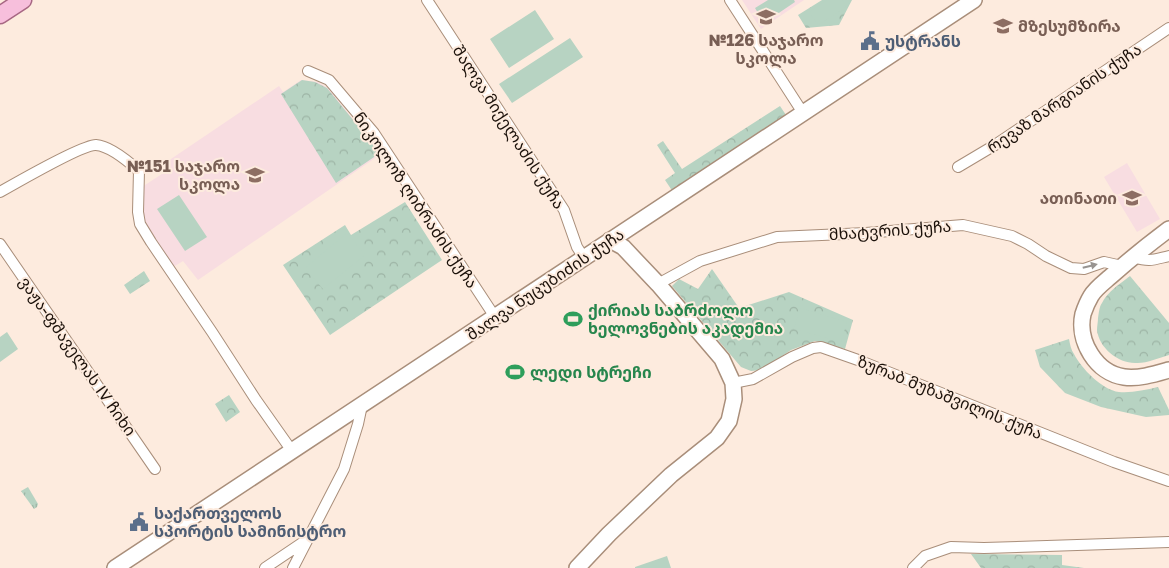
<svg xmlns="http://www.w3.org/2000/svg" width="1169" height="568" font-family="'Golos Text','Noto Sans Georgian',sans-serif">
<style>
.education{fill:#f8dde1}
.grass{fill:url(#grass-tufts)}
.forest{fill:url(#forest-crowns)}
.garden{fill:#b7d3c2}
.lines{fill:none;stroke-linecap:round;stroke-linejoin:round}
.street-casing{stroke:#a98e7a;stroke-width:12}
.secondary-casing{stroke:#a98e7a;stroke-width:18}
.primary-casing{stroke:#a76783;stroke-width:19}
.street{stroke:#fff;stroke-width:10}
.secondary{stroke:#fff;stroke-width:15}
.primary{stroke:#f7bfdc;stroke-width:16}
.oneway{fill:#989491}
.labels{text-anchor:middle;stroke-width:4;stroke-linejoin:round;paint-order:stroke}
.education-label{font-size:16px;font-weight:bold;fill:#785e54;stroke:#fdebde;text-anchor:end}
.service-label{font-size:16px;font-weight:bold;fill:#4e5e75;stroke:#fdebde;text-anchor:start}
.street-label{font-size:16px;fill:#1b110a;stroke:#fdebde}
.leisure-label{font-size:16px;font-weight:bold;fill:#27864d;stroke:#fdebde;text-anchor:start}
</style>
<defs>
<pattern id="grass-tufts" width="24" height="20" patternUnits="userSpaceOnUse" patternTransform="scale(1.25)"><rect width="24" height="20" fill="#b7d3c2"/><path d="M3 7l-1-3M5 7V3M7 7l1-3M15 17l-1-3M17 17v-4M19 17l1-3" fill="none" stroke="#9db4a5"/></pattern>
<pattern id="forest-crowns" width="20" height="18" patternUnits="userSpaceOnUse" patternTransform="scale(1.25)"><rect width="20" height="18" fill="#b7d3c2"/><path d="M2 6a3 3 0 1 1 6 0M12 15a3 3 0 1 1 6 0" fill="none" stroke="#9db4a5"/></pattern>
</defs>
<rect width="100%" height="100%" fill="#fdebde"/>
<!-- education -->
<path class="education" d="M742 0H804L761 29Z
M301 80 318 82 328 88 381 154 198 280 183 261 175 266 168 262 147 231 142 212V187L168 170 165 163 279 86 283 92Z
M1127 163 1160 219 1137 232 1104 177Z"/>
<!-- grass -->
<path class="grass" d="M28 487 38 504 37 507 34 509 21 491Z"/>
<!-- forest -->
<path class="forest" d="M822 0H852L839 25 806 28 798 15Z
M302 80 315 82 327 88 380 153 336 183 281 94Z
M780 106 788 118 673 192 665 180 675 173 657 145 663 141 682 169Z
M405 202 442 260 330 335 283 265 345 225 351 235Z
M712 269 739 308 789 292 853 320 845 349 815 341 791 350 762 370 751 371 741 367 672 286 679 279 698 289Z
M144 271 150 281 130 294 124 285Z
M1130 276 1169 323V355C1158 358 1146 364 1135 363 1118 363 1099 348 1097 330 1097 326 1098 322 1098 318 1099 313 1099 307 1102 303 1107 292 1121 283 1130 276Z
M1069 339C1070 344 1071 350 1074 354 1081 368 1102 390 1119 392 1132 393 1145 390 1158 387L1169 410V415L1146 417 1101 407 1065 393 1040 367 1035 350Z
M229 395 240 412 226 422 215 404Z
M971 554 1062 555V565L1084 568H981Z"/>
<!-- garden -->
<path class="garden" d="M768 0H794L795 2 764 23 755 8Z
M827 0H842L846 7 818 25 809 12Z
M535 10 554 39 509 68 490 39Z
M570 38 583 57 512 103 499 84Z
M179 195 207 237 185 251 157 209Z
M347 233 365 255 323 289 305 268Z
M800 308 847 322 841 342 794 329Z
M7 332 18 349 0 362V337Z
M667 556 671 568H635V567Z"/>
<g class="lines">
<!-- street casing -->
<g class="street-casing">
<path id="street" d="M427 0 564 210 577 247 584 258
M730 0 803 113
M308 71 329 80 374 133 495 317
M958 167 995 145 1169 28
M0 192C14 184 84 144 96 145 110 146 129 162 139 171L138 212 140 224 151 242 212 332 256 400 292 451
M0 244 155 469
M1133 257C1150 262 1152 260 1169 256
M658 284 700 261 777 237 866 233 963 225 1012 236 1028 244 1046 256 1071 268 1084 269 1104 262 1122 266
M733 383 753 379 792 357 813 348 821 347 858 360 1114 462 1169 481
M265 568 308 539
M293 568 344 469 358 424 362 405
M913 568 925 556 951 547 984 548 1169 542"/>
</g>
<!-- secondary casing -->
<g class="secondary-casing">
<path id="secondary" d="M1169 229C1149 244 1129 260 1110 277 1103 283 1095 289 1091 296 1088 301 1085 308 1083 314 1077 341 1096 373 1124 377 1139 379 1155 374 1169 370
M115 568 974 0
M577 568 609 534 671 475 717 438 729 421 734 399 733 383 722 359 658 284 623 247 610 240"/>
</g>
<!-- primary casing -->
<g class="primary-casing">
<path id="primary" d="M0 15 23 0"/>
</g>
<!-- street -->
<use href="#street" class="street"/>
<!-- secondary -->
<use href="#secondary" class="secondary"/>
<!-- primary -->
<use href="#primary" class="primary"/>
</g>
<!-- one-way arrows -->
<defs><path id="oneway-solid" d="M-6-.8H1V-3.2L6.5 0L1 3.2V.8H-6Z" transform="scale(1.25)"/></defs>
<use class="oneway" href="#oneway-solid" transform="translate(1090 266) rotate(-14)"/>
<!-- icons -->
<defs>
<g id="school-bare" transform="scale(1.5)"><path d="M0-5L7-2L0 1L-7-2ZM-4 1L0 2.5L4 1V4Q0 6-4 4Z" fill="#8d6e63" stroke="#fdebde" stroke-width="2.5" paint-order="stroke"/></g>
<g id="civic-bare" transform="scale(1.5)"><path d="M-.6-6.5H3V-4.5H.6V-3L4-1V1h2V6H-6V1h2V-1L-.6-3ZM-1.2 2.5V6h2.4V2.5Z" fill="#5c6f8a" stroke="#fdebde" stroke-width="2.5" paint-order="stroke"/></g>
<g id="stadium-bare" transform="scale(1.5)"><path d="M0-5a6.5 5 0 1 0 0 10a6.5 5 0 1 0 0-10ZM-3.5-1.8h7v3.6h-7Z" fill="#2e9e5b" stroke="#fdebde" stroke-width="2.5" paint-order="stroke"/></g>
</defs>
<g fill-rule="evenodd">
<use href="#school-bare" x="766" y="17"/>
<use href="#school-bare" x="1003" y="26"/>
<use href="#civic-bare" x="870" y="41"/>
<use href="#school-bare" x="255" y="175"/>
<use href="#school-bare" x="1132" y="198"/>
<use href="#stadium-bare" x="573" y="319"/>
<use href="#stadium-bare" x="515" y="372"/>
<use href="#civic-bare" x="139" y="522"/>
</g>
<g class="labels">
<!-- education labels -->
<g class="education-label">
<text x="1018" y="32" text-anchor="start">მზესუმზირა</text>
<text x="766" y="46" text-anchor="middle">№126 საჯარო<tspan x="766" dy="18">სკოლა</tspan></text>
<text x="240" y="172">№151 საჯარო<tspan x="240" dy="18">სკოლა</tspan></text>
<text x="1117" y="204">ათინათი</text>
</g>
<!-- service labels -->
<g class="service-label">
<text x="885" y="47">უსტრანს</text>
<text x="154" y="519">საქართველოს<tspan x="154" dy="18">სპორტის სამინისტრო</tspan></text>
</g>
<!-- street labels -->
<g class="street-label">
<text transform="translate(1064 98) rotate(-34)" y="6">რევაზ მარგიანის ქუჩა</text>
<text transform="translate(509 127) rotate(57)" y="6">შალვა მიქელაძის ქუჩა</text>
<text transform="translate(416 200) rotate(56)" y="6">ნიკოლოზ ღიბრაძის ქუჩა</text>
<text transform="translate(890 230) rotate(-4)" y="6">მხატვრის ქუჩა</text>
<text transform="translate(545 284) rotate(-34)" y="6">შალვა ნუცუბიძის ქუჩა</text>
<text transform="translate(78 356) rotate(55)" y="6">ვაჟა-ფშაველას IV ჩიხი</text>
<text transform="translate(950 397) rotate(22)" y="6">ზურაბ მუზაშვილის ქუჩა</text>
</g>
<!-- leisure labels -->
<g class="leisure-label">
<text x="588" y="316">ქირიას საბრძოლო<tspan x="588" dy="18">ხელოვნების აკადემია</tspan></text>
<text x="530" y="378">ლედი სტრეჩი</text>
</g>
</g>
</svg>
